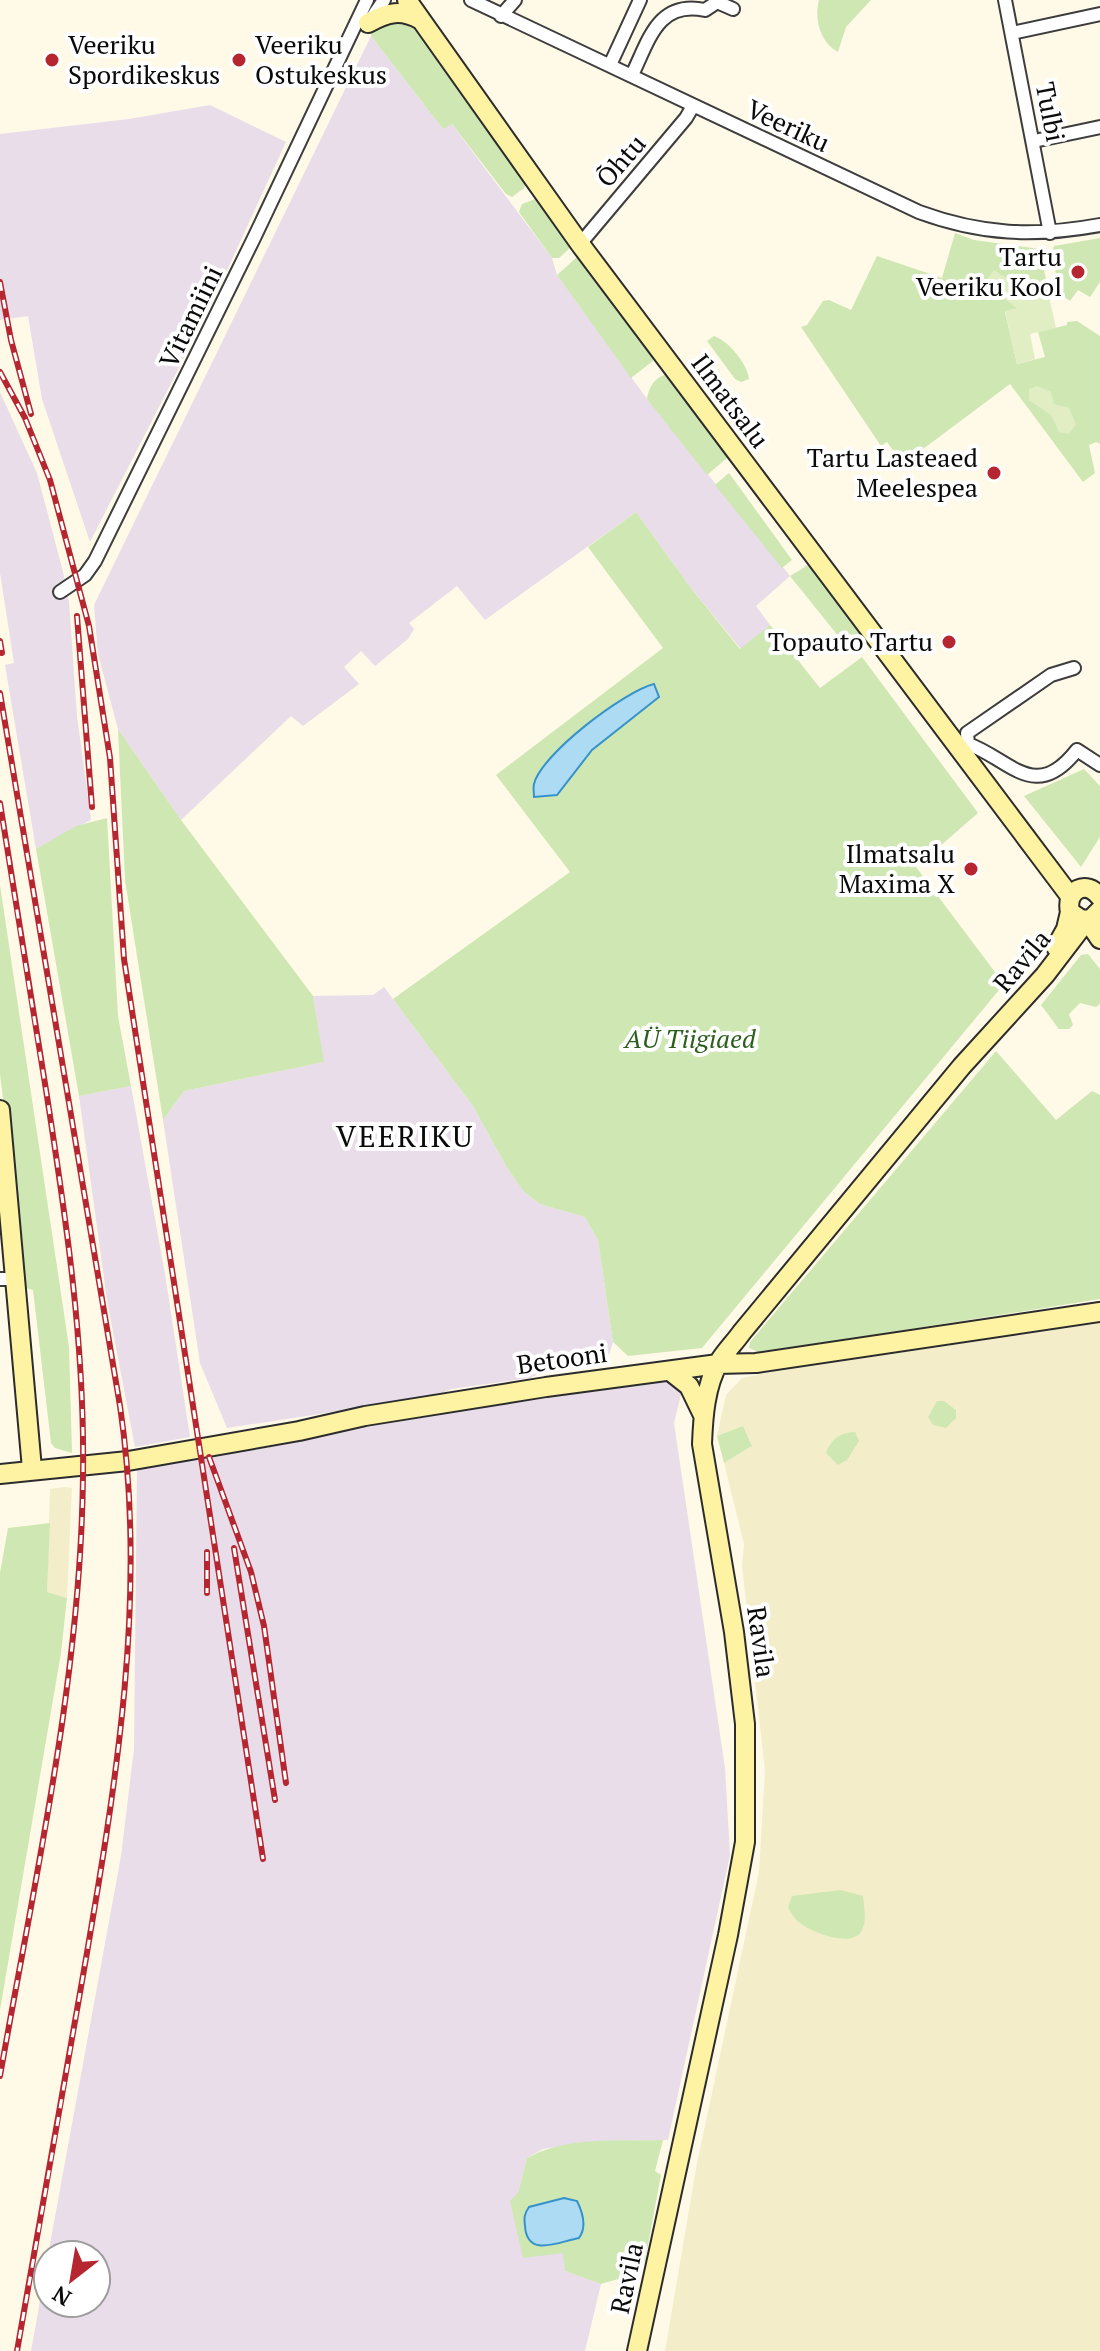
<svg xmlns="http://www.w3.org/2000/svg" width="1100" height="2351" font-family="'PT Serif',serif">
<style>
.industrial{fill:#e8dde9}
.farmland{fill:#f3eec9}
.green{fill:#cfe7b3}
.pitch{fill:#e1eec4}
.water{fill:#addbf4;stroke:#3692ca;stroke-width:2}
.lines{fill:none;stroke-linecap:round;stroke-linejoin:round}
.street-casing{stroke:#3d3d3d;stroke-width:16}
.secondary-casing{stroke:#2c2c2c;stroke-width:22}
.street{stroke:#fff;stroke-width:12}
.secondary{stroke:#fef2a3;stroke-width:18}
.rail-casing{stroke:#b62630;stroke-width:6}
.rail{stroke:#fff;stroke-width:3;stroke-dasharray:9;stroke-linecap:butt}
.poi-dot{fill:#b62630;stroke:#fff;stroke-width:3}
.labels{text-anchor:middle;stroke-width:8;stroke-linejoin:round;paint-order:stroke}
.poi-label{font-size:26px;fill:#0a0a0a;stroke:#fff;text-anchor:end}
.street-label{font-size:26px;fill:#0a0a0a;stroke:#fff}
.park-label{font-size:26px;font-style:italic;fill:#2c5f1d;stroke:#fff}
.quarter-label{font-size:30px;letter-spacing:2px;fill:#0a0a0a;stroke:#fff}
</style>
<rect width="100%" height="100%" fill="#fff9e7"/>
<!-- industrial -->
<path class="industrial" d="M371 36 443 129 451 123 552 258 557 275 647 399 790 576 756 606 770 625 741 649 690 587 636 512 485 620 457 586 409 623 414 629 408 639 375 666 361 651 344 667 359 684 303 726 291 716 181 820 118 729 98 654 94 605Z
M210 105 286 142 211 305 90 542 42 399 28 316 0 320V134L129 119Z
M0 392 37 473 63 572 69 602 77 716 91 820 36 849 5 665 14 663 0 573Z
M384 987 473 1106 506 1166 523 1191 540 1204 585 1217 598 1240 613 1342 606 1365 543 1372 530 1378 451 1389 437 1396 227 1428 200 1363 163 1120 184 1091 323 1062 313 996 373 995Z
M131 1086 165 1274 190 1437 135 1447 107 1300 79 1096Z
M662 1381 679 1384 682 1391 674 1423 725 1768 730 1855 668 2140 598 2141 543 2149 527 2158 518 2193 564 2253 565 2271 601 2284 585 2351H31L48 2257V2303H96V2255H48L121 1856 134 1749 137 1470 335 1427 508 1398Z"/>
<!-- farmland -->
<path class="farmland" d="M1100 1323V2351H665L697 2163 759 1872 765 1770 742 1566 744 1544 724 1463 752 1446 743 1426 717 1436 726 1395 742 1378 776 1371Z
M65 1487 72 1488 67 1598 47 1592 50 1489Z"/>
<!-- green -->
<path class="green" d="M819 0H871L846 27 838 52C820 43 814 19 819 0Z
M387 20 415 22 441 66 526 182 524 188 512 197 506 194 452 124 443 129 371 36 372 31Z
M538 198 572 243 570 248 559 258H552L519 212 522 204Z
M955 233 974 240 1040 249 1050 301 1005 312 1017 364 1045 357 1038 332 1067 325V322L1077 321 1100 336V444L1096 442 1089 445 1095 473 1083 482 1010 384 903 464 887 442 881 446 801 327 807 325 823 301 829 300 851 310 877 256 942 278Z
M1100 238V282L1090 297 1078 290 1070 301 1059 293 1052 251 1054 246Z
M577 257 583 258 654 353 653 361 631 378 557 275Z
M714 336C729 341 748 365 749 379L741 382 735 379 707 341Z
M670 374 729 450 727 458 707 475 647 399C649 386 656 375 670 374Z
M729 473 792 560 782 568 715 485Z
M636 512 690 587 740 649 770 625 820 688 862 657 978 813 916 867 1004 984 702 1348 628 1356 613 1342 598 1240 585 1217 540 1204 523 1191 506 1166 473 1106 393 999 570 872 496 775 663 648 588 547Z
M808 565H813L866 637 865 642 851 652 790 576Z
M118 729 181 820 313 996 324 1062 184 1091 163 1120 125 880Z
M1084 769 1100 786V837L1081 867 1024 796Z
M107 818 118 1016 131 1086 79 1096 36 849 76 826Z
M0 885 69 1347 72 1453 55 1448 51 1443 33 1290 26 1288 0 1074Z
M1088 954 1100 969V1004L1096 1007 1080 1003 1069 1014 1073 1025 1069 1029H1059L1041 1005 1081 955Z
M996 1051 1056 1120 1092 1091 1100 1095V1299L761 1353 749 1348 750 1342Z
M937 1401H944L956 1410V1418L946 1428 933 1425 928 1417Z
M743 1426 752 1446 724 1463 717 1436Z
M855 1432 859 1441 847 1460 838 1465 826 1453C832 1438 840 1433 855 1432Z
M50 1523 47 1592 67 1598 61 1653 0 2010V1573L8 1528Z
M841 1890 863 1896C864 1908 868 1923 860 1933 849 1947 811 1932 800 1923 795 1920 792 1913 788 1908L792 1896Z
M663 2140 655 2171 661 2175 645 2261 632 2275 601 2284 565 2271 563 2253 523 2258 510 2201 518 2193 527 2158C566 2136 619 2141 663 2140Z"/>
<!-- pitch -->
<path class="pitch" d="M994 270 1023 289 1018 297 1036 292 1050 301 1056 328 1030 334 1035 359 1017 364 1005 311 1017 308 984 284Z
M1037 386 1051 392 1054 404 1069 408 1076 424 1069 434 1059 432 1051 415 1029 400V389Z"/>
<!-- water -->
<path class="water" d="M654 684 659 697 592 750 557 795 534 797C534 792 533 788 534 784 541 754 625 691 654 684Z
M564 2198 577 2201C583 2213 587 2227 579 2238 558 2242 527 2258 525 2226 524 2218 524 2214 529 2207Z"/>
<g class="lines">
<!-- street casing -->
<g class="street-casing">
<path id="street" d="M471 0 919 212C982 235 1034 237 1100 225
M1005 0 1050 233
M501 16 515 0
M371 19 384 0
M1012 33 1100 14
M610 65 640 0
M632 75C649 40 658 0 705 10L717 2 733 9
M1034 141 1100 127
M580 244 686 118 693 106
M60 592 85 575 95 561 254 238 367 0
M968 744 967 733 1051 675 1074 668
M959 749 968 744C1010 759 1035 804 1077 750L1100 765
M0 1279H16"/>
</g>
<!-- secondary casing -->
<g class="secondary-casing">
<path id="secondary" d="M407 0 580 244 1070 896
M368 23C388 12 401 9 421 20
M1100 897C1086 879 1065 890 1070 912L1082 920 1091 919 1100 910
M1087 920 1100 939
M1056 947 1066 929 1070 912
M0 1110 32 1469
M670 1371 689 1386 703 1415
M0 1474 128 1461 299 1431 365 1416 546 1387 718 1364 756 1363 1100 1312
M637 2351 728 1935 745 1842V1724L734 1632 702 1444C703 1418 705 1386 719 1362 725 1352 735 1342 742 1332L962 1066 1045 975 1087 920"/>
</g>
<!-- street -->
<use href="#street" class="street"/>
<!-- secondary -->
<use href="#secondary" class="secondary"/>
<!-- rail casing -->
<g class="rail-casing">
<path id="rail" d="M0 282 11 340 31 414
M0 372 25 418 50 480 89 626 110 758 124 959 263 1859
M77 616 92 807
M0 641 2 653
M0 693 120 1406C148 1595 116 1784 84 1970 62 2097 40 2224 17 2351
M0 803C15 898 30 994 46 1090 66 1218 85 1345 83 1475 81 1677 35 1877 0 2076
M209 1457 251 1572 264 1626 286 1783
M234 1548 275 1800
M207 1552V1593"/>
</g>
<!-- rail -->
<use href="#rail" class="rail"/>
</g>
<!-- markers -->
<g class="poi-dot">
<circle cx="52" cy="60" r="8"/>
<circle cx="239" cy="60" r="8"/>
<circle cx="1078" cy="272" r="8"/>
<circle cx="994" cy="473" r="8"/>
<circle cx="949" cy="642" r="8"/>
<circle cx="971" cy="869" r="8"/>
</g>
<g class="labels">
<!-- poi labels -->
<g class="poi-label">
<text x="68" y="54" text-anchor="start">Veeriku<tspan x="68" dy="30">Spordikeskus</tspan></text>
<text x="255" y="54" text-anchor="start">Veeriku<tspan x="255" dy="30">Ostukeskus</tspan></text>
<text x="1062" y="266">Tartu<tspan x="1062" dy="30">Veeriku Kool</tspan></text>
<text x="978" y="467">Tartu Lasteaed<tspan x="978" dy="30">Meelespea</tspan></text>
<text x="933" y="651">Topauto Tartu</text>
<text x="955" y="863">Ilmatsalu<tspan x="955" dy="30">Maxima X</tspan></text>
</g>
<!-- street labels -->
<g class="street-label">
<text transform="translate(1050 112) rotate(79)" y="9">Tulbi</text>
<text transform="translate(788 126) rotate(25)" y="9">Veeriku</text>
<text transform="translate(621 161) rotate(-49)" y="9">Õhtu</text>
<text transform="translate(191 317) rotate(-64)" y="9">Vitamiini</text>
<text transform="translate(730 401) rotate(53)" y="9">Ilmatsalu</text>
<text transform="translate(1022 961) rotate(-50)" y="9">Ravila</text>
<text transform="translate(562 1359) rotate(-8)" y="9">Betooni</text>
<text transform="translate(761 1642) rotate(82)" y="9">Ravila</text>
<text transform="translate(627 2278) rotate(-78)" y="9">Ravila</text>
</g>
<!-- park labels -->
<g class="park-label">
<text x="690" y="1048">AÜ Tiigiaed</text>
</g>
<!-- quarter labels -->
<g class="quarter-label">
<text x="405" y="1147">VEERIKU</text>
</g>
</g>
<!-- north arrow -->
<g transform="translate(72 2279) rotate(211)"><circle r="38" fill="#ffffff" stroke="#9d9d9d" stroke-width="2"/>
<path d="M0-6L14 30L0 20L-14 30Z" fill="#b62630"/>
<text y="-12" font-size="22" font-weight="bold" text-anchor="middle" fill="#0a0a0a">N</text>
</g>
</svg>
